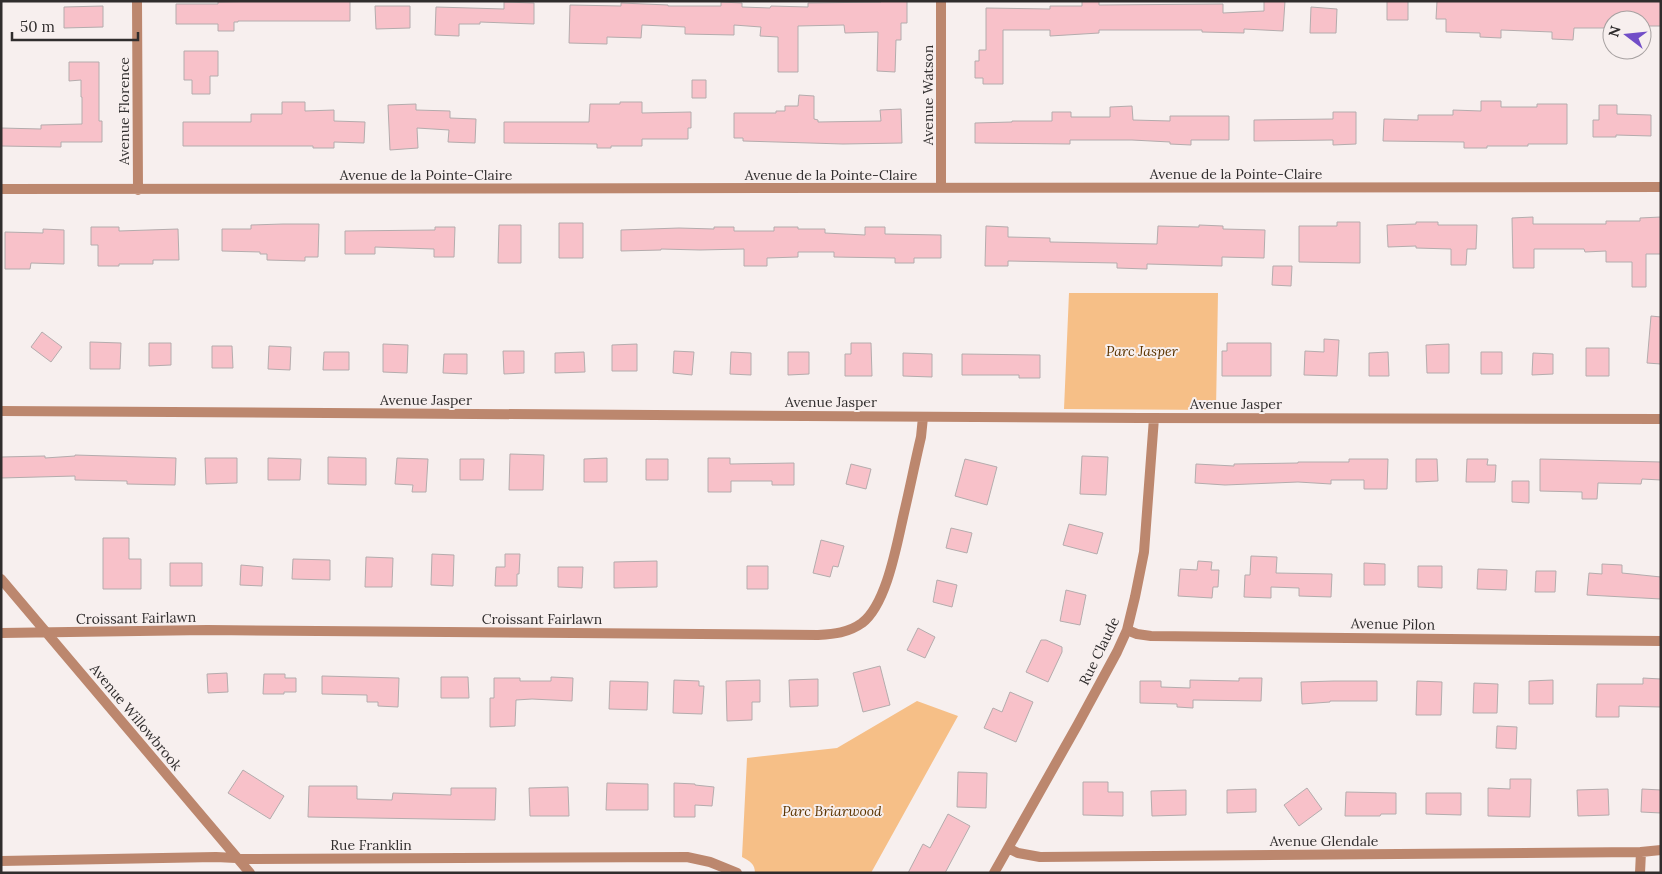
<svg xmlns="http://www.w3.org/2000/svg" width="1662" height="874" font-family="Lora,serif">
<style>
.green{fill:#f6bf87}
.building{fill:#f8c1c9;stroke:#b4acad}
.lines{fill:none;stroke-linecap:round;stroke-linejoin:round}
.street{stroke:#bc876e;stroke-width:10}
.labels{text-anchor:middle;stroke-width:4;stroke-linejoin:round;paint-order:stroke}
.street-label{font-size:14px;fill:#302d2d;stroke:#f7efee}
.park-label{font-size:14px;font-style:italic;fill:#5b3400;stroke:#f7efee}
</style>
<rect width="100%" height="100%" fill="#f7efee"/>
<!-- green -->
<path class="green" d="M1069 293H1218L1216 410 1064 409Z
M917 701 958 716 871 873H755C755 864 750 861 742 857L747 758 837 748Z"/>
<!-- building -->
<path class="building" d="M263 1H350V21H238V22H234V31H218V24H176V4H218V2Z
M881 1H907V23H901V40H896L895 72 877 71 878 32 845 33 844 25 798 26V72H778V37L760 36 761 27 734 25V35L685 34V27L642 25 641 38 607 37V44L569 43 570 5 621 6V3L668 5V6H721V2L742 3V7L770 8 771 6 808 7V3L881 2Z
M1082 1H1099V5L1223 4V13L1264 11V1H1285L1283 31 1244 29V33L1202 32V30H1099V33L1050 36V30H1003V84H983V78H975V61H979V50H986V8L1050 9V6H1082Z
M1387 1H1408V20H1387Z
M1437 1H1661V26H1643V20H1612V28H1574L1573 40 1552 39V32L1501 30V38L1480 37V33L1446 32V19H1436Z
M504 2 534 3V24L480 22V24H459V36L435 35 436 7 504 9Z
M103 6V27L64 28V7Z
M375 6H410V28L376 29Z
M1311 7 1337 9 1336 33H1310Z
M184 51H218V76H210V94H192V80H184Z
M69 62H99V121H102V142H61V147L1 146V128L41 129V125L82 124V97H81V80L69 81Z
M692 80H706V98H692Z
M799 95 814 96V119L818 120V122L881 121 880 110 901 109 902 143 843 144 743 141V138H734V113H776V111H785V106H798Z
M1481 101H1501V107H1537V104H1567V144H1528V146H1487V148H1464V142L1383 141 1384 119 1418 120V115H1453V110L1481 111Z
M282 102H305V111L334 110V121L365 122 364 143 334 142V148H313V146H183V122H251V114H282Z
M620 102H642V113L691 112V128H688V139H642V146H611V148H597V144L504 143V122H589L590 104H620Z
M416 104V110L450 111V118L476 119 475 143 448 142 449 130 417 128 418 148 390 150 388 105Z
M1599 105H1617V114L1651 115V136L1616 135V137H1593V120H1599Z
M1132 106 1133 120 1170 121V116H1229V140H1191V145L1170 144V142L1132 140H1070V144L975 143V123L1012 122V121H1052V112H1071V117H1110V107Z
M1333 112H1356V144L1333 145V140L1254 141V120L1333 119Z
M1533 217V224H1606V221H1640V218L1661 217V254H1646V287H1632V262H1606V251L1585 252 1584 249H1534V268H1513L1512 218Z
M1337 222H1360V263L1299 262V226H1337Z
M1416 222H1438V225H1477L1476 249H1467L1466 265H1451V249L1416 248V246L1388 247 1387 225 1416 224Z
M559 223H583V258H559Z
M283 224H319L318 257H305V261L267 260V254H260V252L222 251V229H251V225Z
M499 225H521V263H498Z
M1199 225 1223 226V229L1265 230 1264 258 1222 257V266L1147 264V269L1117 268V263L1008 261V266H985L986 226 1008 227V237L1050 238V242L1157 244 1158 226 1199 227Z
M91 227H119V231L178 229 179 260H153V264H119V266H98V245H91Z
M435 227H455L454 257H434V249L375 247V254H345V231L435 230Z
M714 227H734V231H774V227H798V229H825V233L865 235V227H885V234L941 235V258H914V263H895V258L834 257V252H798V257L767 258V266H744V249L700 250 661 249V250L621 251V230L679 228 714 229Z
M43 229 64 230V264L31 263 30 269H5V232L43 233Z
M1273 266H1292L1291 286 1272 285Z
M1651 316 1661 317V364L1647 363Z
M42 332 62 347 51 362 31 347Z
M1324 339 1339 340 1337 376 1304 375 1305 351 1324 352Z
M90 342 121 343 120 369H90Z
M149 343H171V365L149 366Z
M851 343H871L872 376H845V354H851Z
M1227 343H1271V376H1222V351H1227Z
M383 344 408 345 407 373 383 372Z
M637 344V371H612V345Z
M1449 344V373H1427L1426 345Z
M212 346H232L233 368H212Z
M269 346 291 347 290 370 268 369Z
M1586 348H1609V376H1586Z
M503 351H524V373L504 374Z
M674 351 694 352 692 375 673 373Z
M324 352H349V370H323Z
M584 352 585 372 555 373V353Z
M731 352 751 353V375L730 374Z
M788 352H809V374L788 375Z
M1388 352 1389 376H1369V353Z
M1481 352H1502V374H1481Z
M903 353 932 354V377L903 376Z
M1533 353 1553 354V374L1532 375Z
M444 354H467V374L443 373Z
M962 354 1040 355V378H1019V375H962Z
M510 454 544 455 543 490H509Z
M75 455 176 458 175 485 127 484V481L75 480V476L1 478V457L45 456V458L75 456Z
M1082 456 1108 457 1106 495 1080 494Z
M328 457 366 458V485L328 484Z
M205 458H237V483L206 484Z
M268 458 301 459 300 480H268Z
M397 458 428 459 426 492H412L413 485 395 484Z
M607 458V482H584V459Z
M708 458H730V464L794 463V485H772V481H731V492H708Z
M460 459H484L483 480H460Z
M646 459H668V480H646Z
M965 459 997 467 987 505 955 496Z
M1349 459H1388L1387 489H1364V480H1331V484L1298 482 1225 485 1195 483 1196 464 1234 466V464L1298 463V462H1349Z
M1416 459H1437L1438 481 1416 482Z
M1467 459H1488L1487 465H1496L1495 482H1466Z
M1540 459 1661 462V480L1642 479 1641 484 1598 483 1597 499H1582V492L1540 491Z
M851 464 871 469 866 489 846 484Z
M1512 481H1529V503L1512 502Z
M1069 524 1103 533 1097 554 1063 545Z
M951 528 972 533 967 553 946 548Z
M103 538H129V559H141V589H103Z
M821 540 844 546 838 567 833 566 830 577 813 573Z
M432 554 454 555 453 586 431 585Z
M505 554H520L519 574H517V586H495L496 567H505Z
M1251 556 1277 557 1276 573 1332 574 1331 597 1299 596V588L1271 587V598L1244 597 1245 575H1250Z
M366 557 393 558 392 587H365Z
M293 559 330 560V580L292 579Z
M657 561V587L614 588V562Z
M1198 561 1212 562 1211 570H1219L1218 587H1213L1212 598 1178 596 1180 569 1197 570Z
M170 563H202V586H170Z
M1364 563 1385 564V585H1364Z
M1602 564 1622 565V573L1661 577V599L1587 595 1589 573 1602 574Z
M241 565 263 567 262 586 240 585Z
M747 566H768V589H747Z
M1418 566H1442V588L1418 587Z
M558 567H583L582 588 558 587Z
M1478 569 1507 570 1506 590 1477 589Z
M1536 571H1556L1555 592H1535Z
M937 580 957 585 952 607 933 602Z
M1066 590 1086 595 1080 625 1060 621Z
M918 628 935 637 925 658 907 650Z
M1041 640H1046L1062 647V652L1048 682 1026 672Z
M880 666 890 705 863 712 853 673Z
M227 673 228 692 208 693 207 674Z
M264 674H285V678H296V692H284V694H263Z
M322 676 399 678 398 707 378 706V702H367V695L322 694Z
M441 677H468L469 698H441Z
M551 677 573 678 572 701 532 699 516 700 515 726 490 727V698H494V678H520V681H551Z
M1239 678H1262L1261 701 1193 700V708L1177 707V704L1140 703V681H1161V687L1190 688V680L1239 681Z
M1643 678 1661 679V707L1619 706V717H1596L1597 684H1643Z
M818 679V706L790 707 789 680Z
M674 680 699 681V686H704L702 714 673 713Z
M760 680V702H752V720L727 721 726 681Z
M1553 680V704H1529V681Z
M610 681 648 682 647 710 609 709Z
M1334 681H1377V701H1330V702L1302 704 1301 682Z
M1417 681 1442 682 1441 715H1416Z
M1474 683 1498 684 1497 713H1473Z
M1010 692 1033 702 1016 742 984 728 993 708 1002 712Z
M1497 726 1517 727 1516 749 1496 748Z
M243 770 284 796 270 819 228 793Z
M958 772 987 773 986 808 957 807Z
M1510 779H1531L1530 817 1488 816V788L1510 789Z
M1083 782H1108V792H1123V816L1083 815Z
M607 783 648 784V810H606Z
M674 783 695 784V785L714 787 712 806 695 805V817H674Z
M309 786H357V799L392 800 393 793 451 795V788H496L495 820 308 817Z
M568 787 569 816H530L529 788Z
M1307 788 1322 809 1299 826 1284 805Z
M1256 789V812L1227 813V790Z
M1608 789 1609 815 1578 816 1577 790Z
M1642 789 1661 790V813L1641 812Z
M1186 790V815L1152 816 1151 791Z
M1346 792 1396 793V814H1381L1380 816H1345Z
M1426 793H1461V815L1426 814Z
M948 814 970 826 945 873H908L923 844 930 848Z"/>
<g class="lines">
<!-- street -->
<path class="street" d="M137 1 138 190
M941 188V1
M1 189 1661 187
M1 411 1140 418 1661 419
M1 579 250 873
M1127 630 1137 634 1151 636 1661 641
M1 633 207 630 818 635C834 634 848 633 862 623 887 604 897 543 904 513 910 488 915 462 921 437L923 417
M1008 848 1018 853 1040 857 1641 852 1640 873
M1641 852 1661 850
M1 861 216 857 256 859 687 857 710 862 737 873
M994 873 1078 724 1117 652 1127 630 1135 597 1144 552 1154 418"/>
</g>
<g class="labels">
<!-- street labels -->
<g class="street-label">
<text transform="translate(928 95) rotate(-90)" y="5">Avenue Watson</text>
<text transform="translate(124 111) rotate(-90)" y="5">Avenue Florence</text>
<text x="1236" y="179">Avenue de la Pointe-Claire</text>
<text x="426" y="180">Avenue de la Pointe-Claire</text>
<text x="831" y="180">Avenue de la Pointe-Claire</text>
<text x="426" y="405">Avenue Jasper</text>
<text x="831" y="407">Avenue Jasper</text>
<text x="1236" y="409">Avenue Jasper</text>
<text transform="translate(136 618) rotate(-1)" y="5">Croissant Fairlawn</text>
<text x="542" y="624">Croissant Fairlawn</text>
<text transform="translate(1393 624) rotate(1)" y="5">Avenue Pilon</text>
<text transform="translate(1099 651) rotate(-64)" y="5">Rue Claude</text>
<text transform="translate(136 717) rotate(50)" y="5">Avenue Willowbrook</text>
<text x="1324" y="846">Avenue Glendale</text>
<text x="371" y="850">Rue Franklin</text>
</g>
<!-- park labels -->
<g class="park-label">
<text x="1142" y="356">Parc Jasper</text>
<text x="832" y="816">Parc Briarwood</text>
</g>
</g>
<!-- border -->
<rect width="1662" height="874" fill="none" stroke="#302d2d" stroke-width="5"/>
<!-- north arrow -->
<g transform="translate(1627 35) rotate(286)"><circle r="24" fill="#f7efee" stroke="#a7a1a1"/>
<path d="M0-4L9 19L0 12L-9 19Z" fill="#724ec7"/>
<text y="-8" font-size="14" font-weight="bold" text-anchor="middle" fill="#302d2d">N</text>
</g>
<!-- scale -->
<path d="M12 32v8h126v-8" fill="none" stroke="#302d2d" stroke-width="2.5"/>
<text x="20" y="32" font-size="15" fill="#302d2d" stroke="#f7efee" stroke-width="4" paint-order="stroke">50 m</text>
</svg>
